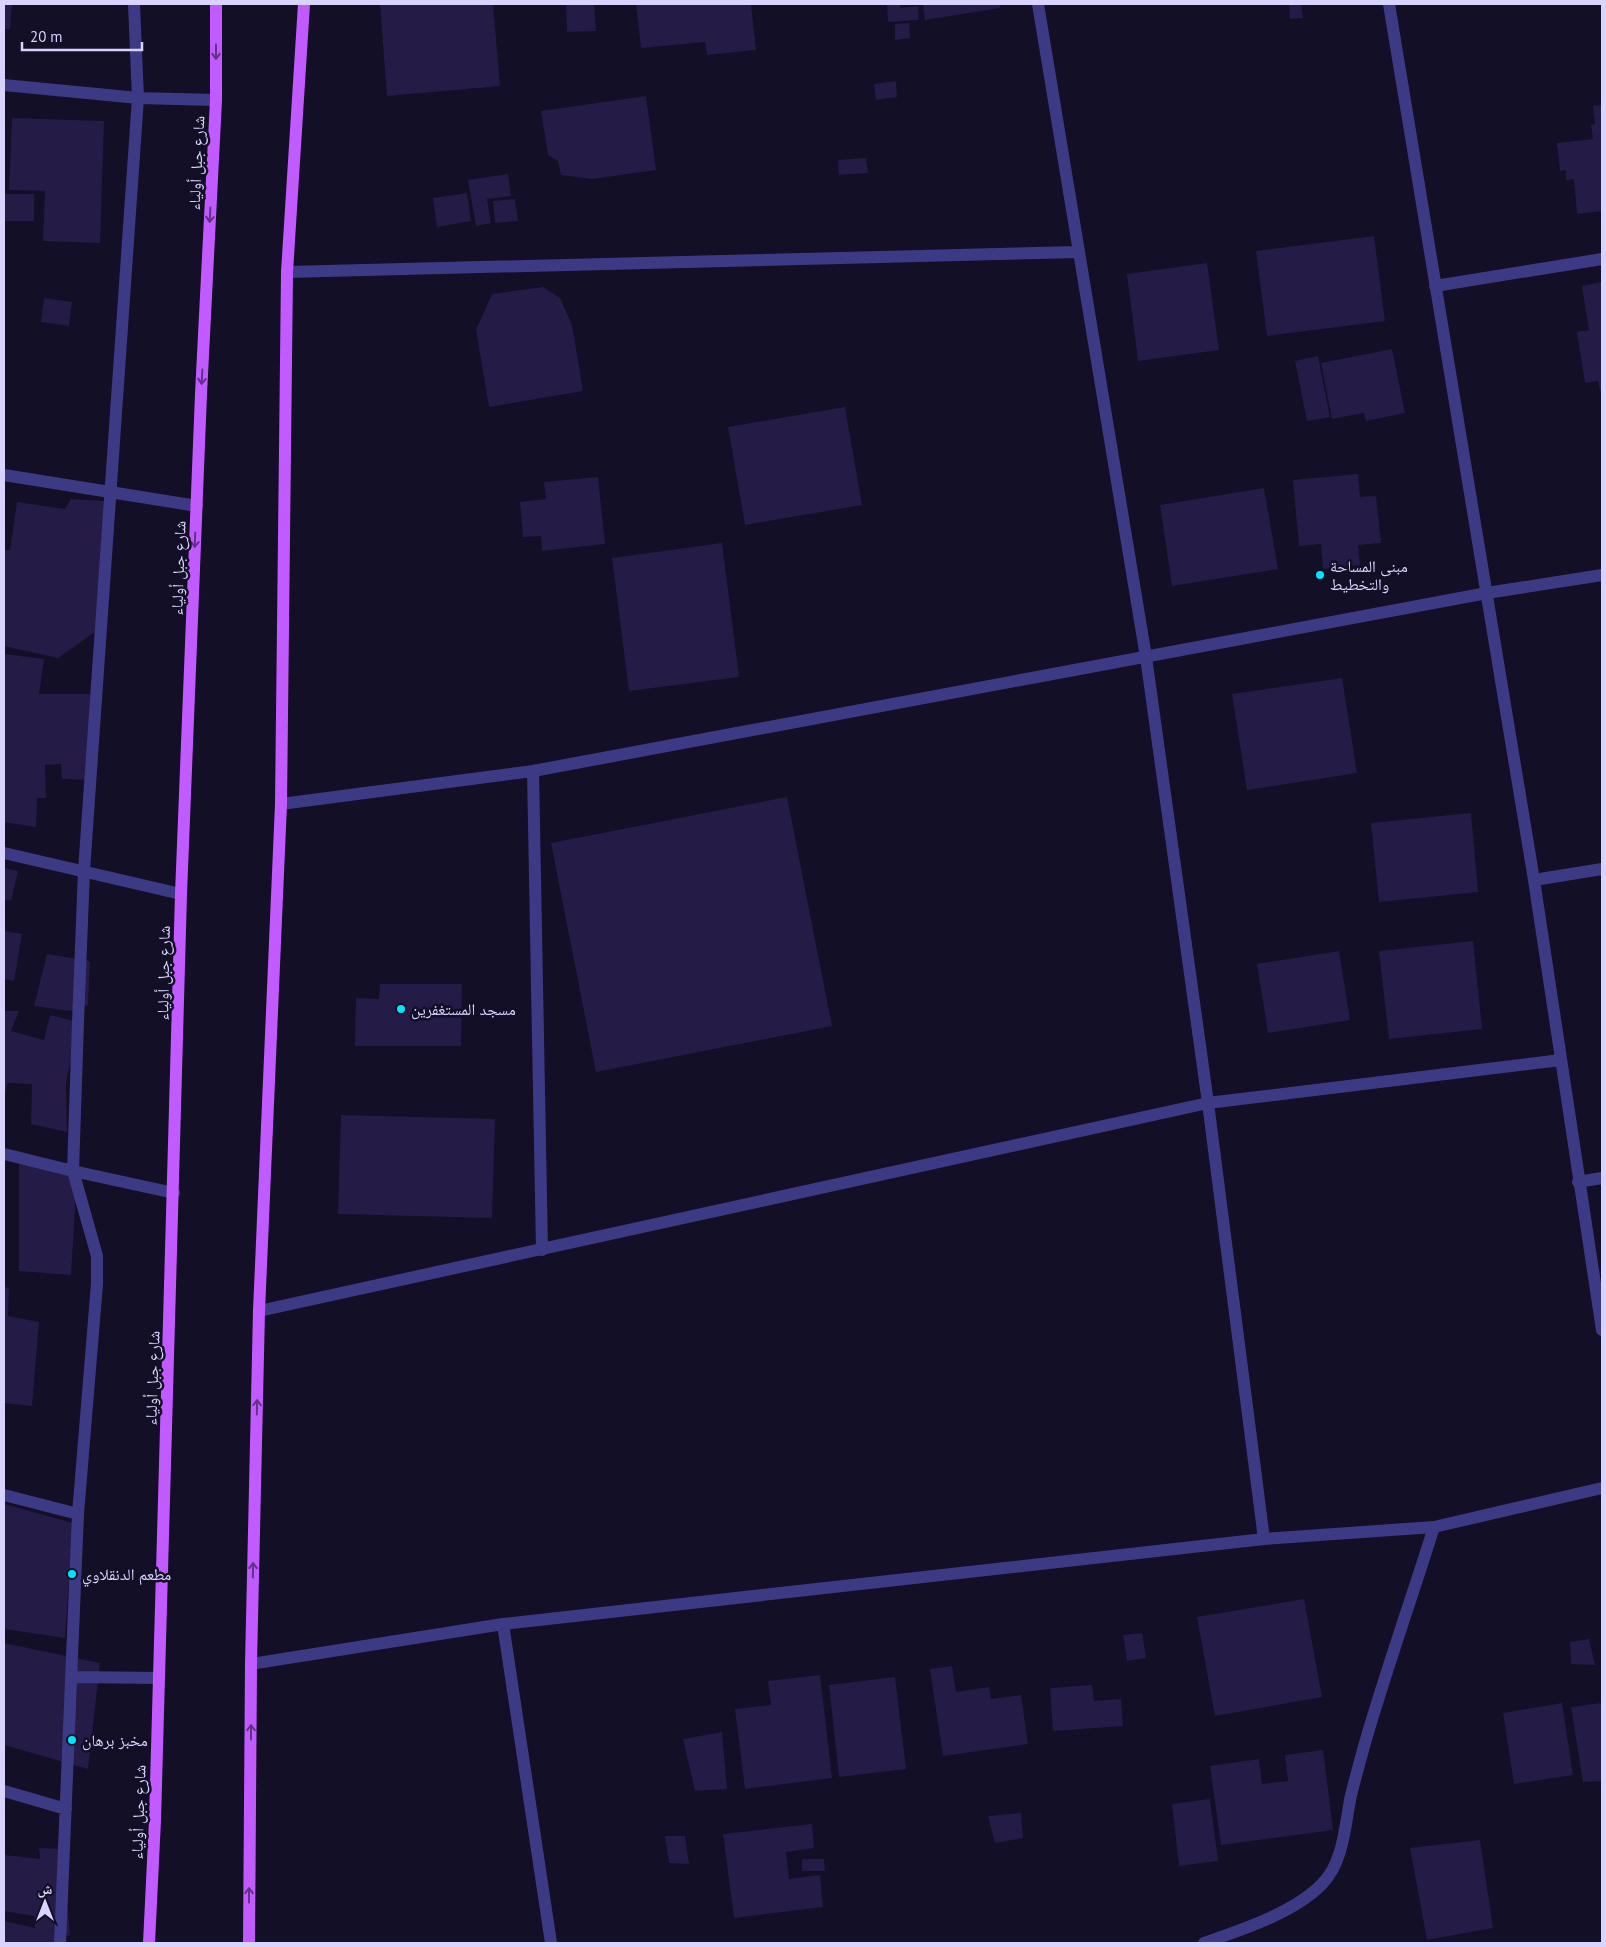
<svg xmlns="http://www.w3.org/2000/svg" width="1606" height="1947" font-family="'PT Sans','Noto Naskh Arabic',sans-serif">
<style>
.building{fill:#241b47}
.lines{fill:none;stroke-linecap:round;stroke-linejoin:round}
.minor{stroke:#3d3a85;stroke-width:12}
.major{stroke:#c25bff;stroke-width:12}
.oneway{stroke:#623188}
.poi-dot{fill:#00e5ff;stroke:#130f26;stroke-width:2}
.labels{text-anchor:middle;stroke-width:5;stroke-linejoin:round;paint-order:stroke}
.street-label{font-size:16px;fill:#d9d4ff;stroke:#130f26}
.poi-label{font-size:16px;fill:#d9d4ff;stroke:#130f26;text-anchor:start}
</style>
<rect width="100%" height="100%" fill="#130f26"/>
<!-- building -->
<path class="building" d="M4 4H12L10 29H4Z
M380 4H493L500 86 387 96Z
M566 4H594L596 31 567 32Z
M636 4H751L756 50 707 55 705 42 641 48Z
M887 4H900V8L918 6 919 20 888 22Z
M923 4H1000V8L925 20Z
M1289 4H1301L1303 18 1290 19Z
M909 23 910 38 895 40V24Z
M896 81 897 97 876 100 874 84Z
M646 96 656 170 592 179 561 175 558 161 548 155 541 111Z
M1602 105V211L1577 214 1574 179 1566 180V170L1560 171 1557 143 1593 139 1591 125 1595 124 1593 106Z
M12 118 104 121 100 243 43 241 45 191 9 190Z
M866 158 868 173 839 175 838 160Z
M508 174 511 196 487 199 491 223 476 226 468 180Z
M467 193 471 221 437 227 433 198Z
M5 194H34V221H5Z
M515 199 518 221 495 223 493 201Z
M1374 236 1385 321 1267 336 1256 251Z
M1207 263 1219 350 1138 361 1127 274Z
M1602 282V391H1600L1598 381 1585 383 1577 332 1589 330 1582 286Z
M543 287 560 298 572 325 583 391 489 407 476 330 492 294Z
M44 298 72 302 69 326 41 322Z
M1392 349 1405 413 1366 421 1364 413 1332 419 1321 363Z
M1318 356 1330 417 1307 421 1295 361Z
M845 407 862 505 745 525 728 427Z
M1358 474 1360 497 1376 496 1381 543 1358 545 1360 565 1323 569 1321 544 1299 546 1293 480Z
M598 477 605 544 542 551 541 536 523 537 520 502 546 499 544 482Z
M1264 488 1278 569 1172 586 1160 505Z
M71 499 106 501 98 630 58 658 4 646V550H10L17 502 65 509Z
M722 543 739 677 629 691 612 558Z
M4 654 44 659 39 694H91L94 780 62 779 61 764 45 765 46 798H37L36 827 4 822Z
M1342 678 1357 773 1247 790 1232 694Z
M787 797 832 1026 596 1072 551 843Z
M1471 813 1478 892 1379 902 1371 823Z
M4 868 18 871 11 901 4 899Z
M4 931 22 934 14 981 4 979Z
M1473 941 1482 1029 1389 1039 1379 951Z
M1339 951 1350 1020 1268 1033 1257 964Z
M47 954 90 961 88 1005 70 1011 34 1006Z
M380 984H462L461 1046H355L356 998 379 999Z
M4 1011H19L11 1031 44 1040 50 1015 78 1022 66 1083 67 1132 31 1124 32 1084 7 1083 5 1098H4Z
M341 1115 495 1119 492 1218 338 1214Z
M19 1164 77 1175 71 1275 19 1271Z
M4 1287 9 1288 8 1316 39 1322 32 1406 4 1403Z
M4 1504 73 1523 65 1638 4 1629Z
M1304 1599 1322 1697 1215 1716 1197 1617Z
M1142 1633 1146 1658 1127 1661 1123 1635Z
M1589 1639 1595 1665 1571 1664 1570 1642Z
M4 1643 100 1663 88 1769 4 1745Z
M952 1666 956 1692 989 1687 991 1699 1021 1695 1028 1744 943 1756 930 1669Z
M820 1675 832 1778 745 1789 735 1709 771 1705 768 1681Z
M895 1677 906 1769 839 1777 829 1685Z
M1092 1685 1094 1701 1121 1699 1123 1726 1053 1731 1050 1688Z
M1562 1703 1573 1775 1514 1784 1503 1713Z
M1602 1703V1781L1583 1782 1571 1707Z
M722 1732 727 1789 695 1791 683 1739Z
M1323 1750 1333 1830 1221 1845 1210 1766 1259 1759 1262 1784 1288 1781 1285 1755Z
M1210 1799 1218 1861 1179 1866 1172 1804Z
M1021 1813 1023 1838 995 1843 988 1816Z
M812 1824 814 1848 786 1852 789 1879 820 1875 823 1907 734 1918 723 1834Z
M665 1836H685L689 1864 669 1863Z
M1480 1840 1493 1928 1427 1940 1410 1848Z
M39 1848 63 1849 70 1936 58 1934V1943H4V1921L35 1928 34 1916 4 1911V1855L40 1859Z
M802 1859H824L825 1871H802Z"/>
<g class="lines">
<!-- minor -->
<path class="minor" d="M1038 4 1146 657 1208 1103 1264 1539
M1389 4 1534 880 1602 1330
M4 85 138 98 216 100
M287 272 1078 252
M1435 286 1602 259
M4 475 197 506
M533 771 542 1250
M281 804 533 771 1487 593 1602 575
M4 853 181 894
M1534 880 1602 869
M4 1154 73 1171 174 1193
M1578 1182 1602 1178
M259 1311 1208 1103 1561 1060
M4 1495 78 1514
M503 1624 551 1943
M251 1664 503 1624 1264 1539 1434 1527 1602 1488
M72 1677 159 1678
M4 1791 66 1809
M60 1943 78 1514 97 1284V1256L73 1171 78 1022 84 871 138 98 134 4
M1204 1943C1241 1930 1294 1913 1322 1884 1344 1862 1345 1824 1351 1795 1357 1772 1363 1749 1370 1726 1390 1659 1413 1594 1434 1527"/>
<!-- major -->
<path class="major" d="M149 1943 155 1820 181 894 201 394 216 100V4
M249 1943 251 1664 259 1311 281 804 287 272 304 4"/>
</g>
<!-- one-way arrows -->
<defs><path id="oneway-shaft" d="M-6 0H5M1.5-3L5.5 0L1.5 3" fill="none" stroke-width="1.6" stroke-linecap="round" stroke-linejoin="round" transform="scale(1.25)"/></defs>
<g class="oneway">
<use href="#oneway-shaft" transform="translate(216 52) rotate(90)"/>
<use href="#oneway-shaft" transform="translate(210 215) rotate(93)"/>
<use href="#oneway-shaft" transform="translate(202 377) rotate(93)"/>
<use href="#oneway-shaft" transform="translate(195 540) rotate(92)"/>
<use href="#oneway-shaft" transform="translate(257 1407) rotate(-89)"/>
<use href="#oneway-shaft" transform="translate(253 1570) rotate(-89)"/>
<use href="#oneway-shaft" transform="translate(251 1732) rotate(-90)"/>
<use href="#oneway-shaft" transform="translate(249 1895) rotate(-90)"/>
</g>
<!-- markers -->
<g class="poi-dot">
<circle cx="1320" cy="575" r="5"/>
<circle cx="401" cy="1009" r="5"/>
<circle cx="72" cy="1574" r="5"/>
<circle cx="72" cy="1740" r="5"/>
</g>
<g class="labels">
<!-- street labels -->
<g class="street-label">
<text transform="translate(196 163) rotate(-87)" y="6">شارع جبل أولياء</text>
<text transform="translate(178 568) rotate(-88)" y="6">شارع جبل أولياء</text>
<text transform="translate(163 973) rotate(-89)" y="6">شارع جبل أولياء</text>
<text transform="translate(152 1378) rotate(-88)" y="6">شارع جبل أولياء</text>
<text transform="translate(138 1812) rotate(-88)" y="6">شارع جبل أولياء</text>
</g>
<!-- poi labels -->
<g class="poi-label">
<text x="1330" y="572">مبنى المساحة<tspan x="1330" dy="18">والتخطيط</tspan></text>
<text x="411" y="1015">مسجد المستغفرين</text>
<text x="82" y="1580">مطعم الدنقلاوي</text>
<text x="82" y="1746">مخبز برهان</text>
</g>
</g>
<!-- border -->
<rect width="1606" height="1947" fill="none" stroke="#d9d4ff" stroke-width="10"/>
<!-- north arrow -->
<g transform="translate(45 1902)" stroke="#130f26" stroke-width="4" paint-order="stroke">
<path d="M0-4L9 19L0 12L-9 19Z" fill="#d9d4ff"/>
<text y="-8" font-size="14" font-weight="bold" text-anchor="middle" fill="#d9d4ff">ش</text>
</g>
<!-- scale -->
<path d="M22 42v8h120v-8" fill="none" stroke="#d9d4ff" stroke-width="2.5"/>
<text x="30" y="42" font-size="15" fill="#d9d4ff" stroke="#130f26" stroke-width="4" paint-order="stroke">20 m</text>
</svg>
